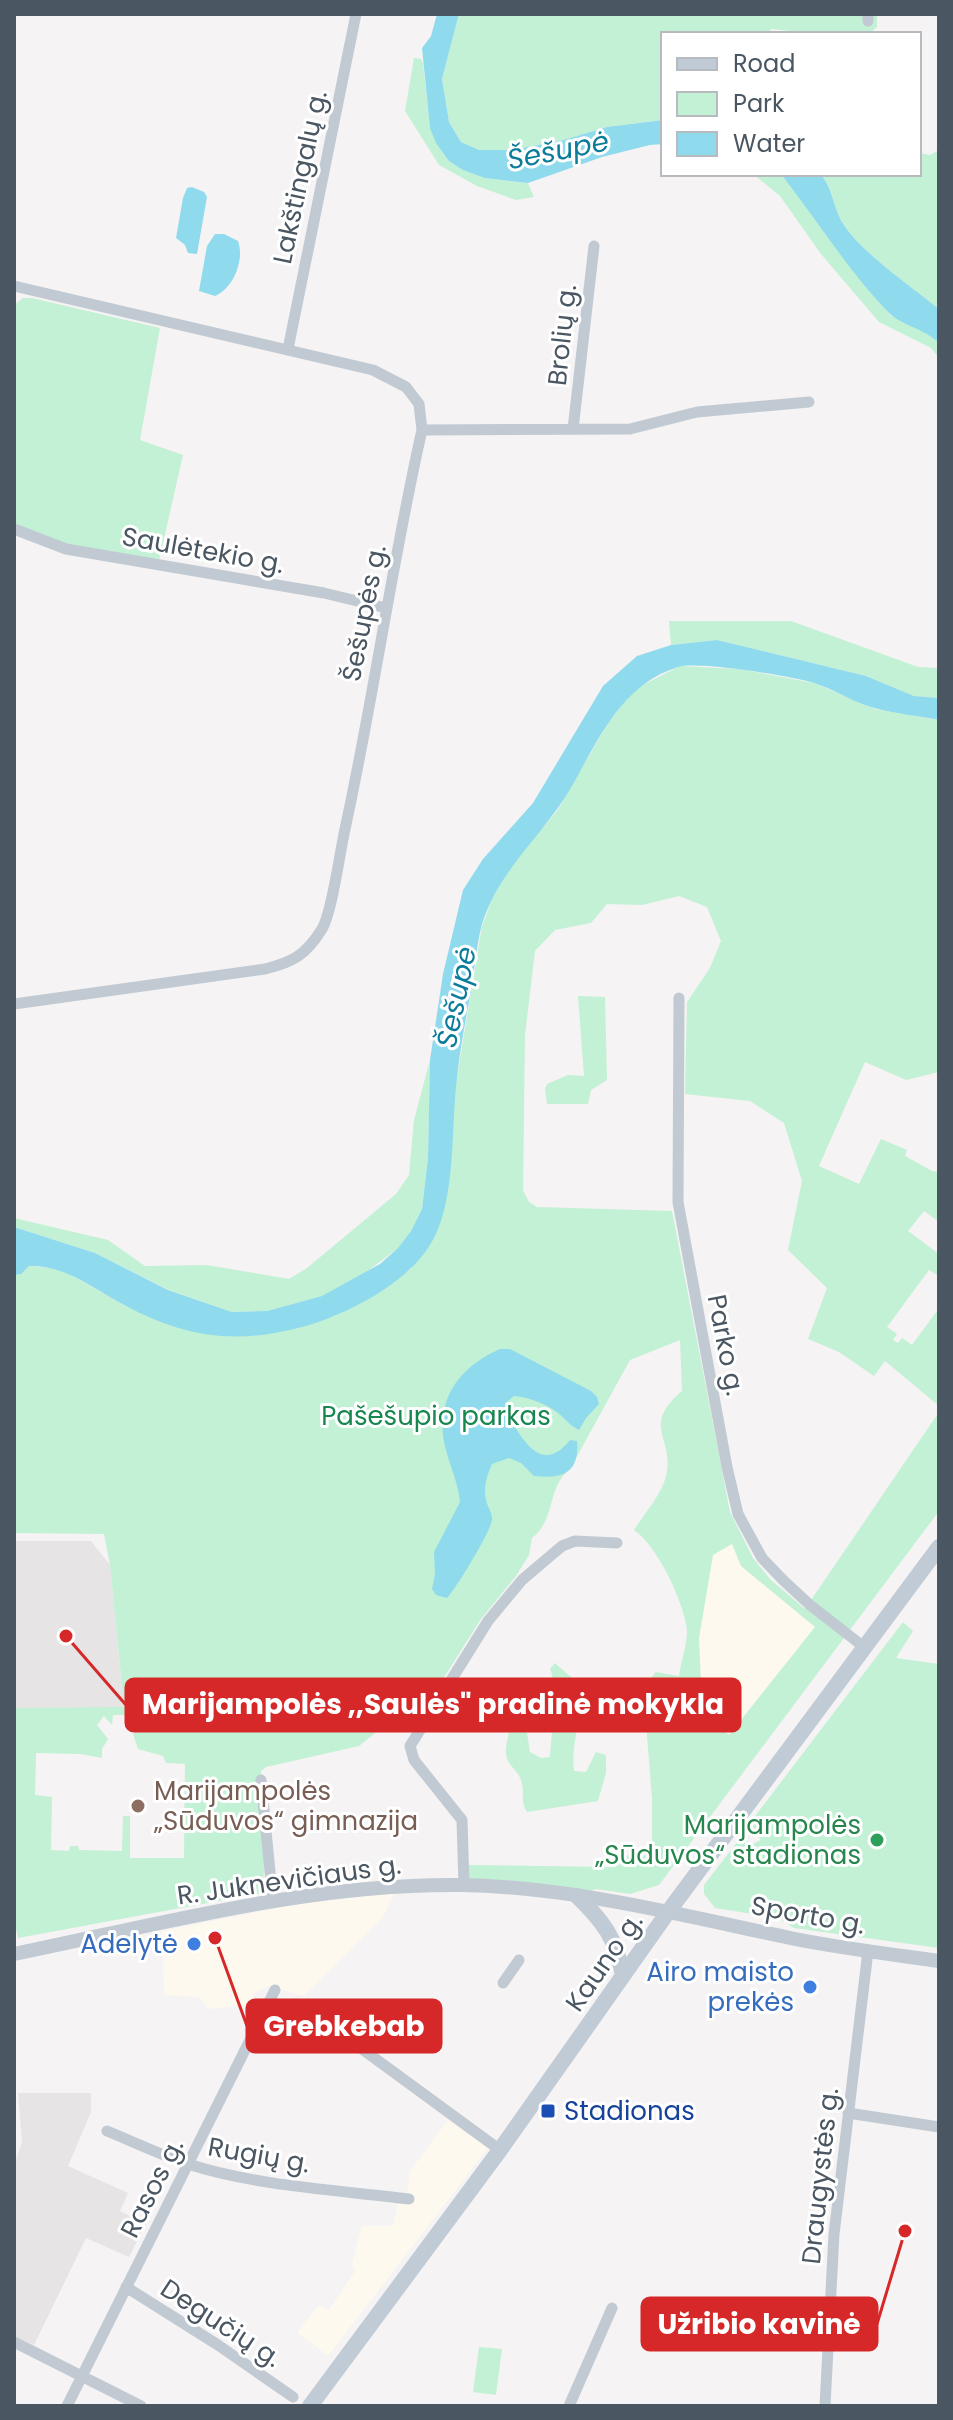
<svg xmlns="http://www.w3.org/2000/svg" width="953" height="2420" font-family="Poppins,sans-serif">
<style>
.commercial{fill:#fdf9ef}
.education{fill:#e6e4e5}
.green{fill:#c3f1d5;fill-rule:evenodd}
.water{fill:#90daee}
.lines{fill:none;stroke-linecap:round;stroke-linejoin:round}
.minor{stroke:#c1cad2;stroke-width:11}
.tertiary{stroke:#c1cad2;stroke-width:14}
.secondary{stroke:#c1cbd6;stroke-width:16}
.education-dot{fill:#8d6e63;stroke:#fff;stroke-width:3}
.leisure-dot{fill:#2e9e5b;stroke:#fff;stroke-width:3}
.shop-dot{fill:#3f7fe0;stroke:#fff;stroke-width:3}
.transit-dot{fill:#1a4fb4;stroke:#fff;stroke-width:3}
.labels{text-anchor:middle;stroke-width:6;stroke-linejoin:round;paint-order:stroke}
.street-label{font-size:26px;fill:#4a5661;stroke:#fff}
.park-label{font-size:26px;fill:#17864f;stroke:#fff}
.education-label{font-size:26px;fill:#785e54;stroke:#fff;text-anchor:start}
.leisure-label{font-size:26px;fill:#27864d;stroke:#fff;text-anchor:end}
.shop-label{font-size:26px;fill:#366cbe;stroke:#fff;text-anchor:end}
.transit-label{font-size:26px;fill:#164399;stroke:#fff;text-anchor:start}
.water-label{font-size:28px;font-style:italic;fill:#0c7c9b;stroke:#fff}
.leader{fill:none;stroke:#d62828;stroke-width:3}
.callout-dot{fill:#d62828;stroke:#fff;stroke-width:3}
.callout{fill:#d62828;stroke:#d62828;stroke-width:3}
.callout-label{font-size:28px;text-anchor:middle;font-weight:bold;fill:#fff}
</style>
<rect width="100%" height="100%" fill="#f5f3f3"/>
<!-- commercial -->
<path class="commercial" d="M732 1543 741 1566 815 1627 729 1735 702 1711 699 1638 713 1554Z
M394 1893 383 1917 304 1996 269 1986 254 1993 250 2005 208 2009 199 1997 164 1995 162 1931 304 1903Z
M448 2120 488 2148 328 2356 297 2332 319 2305 329 2310 355 2271 352 2264 362 2226H393L398 2204 407 2193 410 2171Z"/>
<!-- education -->
<path class="education" d="M14 1541H91L110 1565 124 1708H14Z
M18 2093H91V2112L68 2166 128 2193 120 2211 146 2224 129 2257 86 2238 34 2345 14 2336V2166L22 2142Z"/>
<!-- green -->
<path class="green" d="M459 14H877V27L869 34H820L771 29 768 34H663V120L607 127 565 140 512 150H479L461 142 449 122 442 79Z
M414 58 421 59 423 63 430 128 485 178 528 183 534 197 516 200 477 186 439 165 405 111Z
M939 150V309C913 288 861 252 844 225 833 209 833 187 820 174H919V153L930 155Z
M753 174H781L890 315 929 333 939 343V358L931 348 879 322 821 254 780 196Z
M23 298H32L160 328 140 440 183 455 158 565 66 549 14 525V305Z
M669 621H791L918 667 939 668V698L914 696 866 676 717 640 671 645Z
M680 666 740 669 814 683 875 709 939 720V1072L906 1080 865 1062 819 1166 859 1184 881 1139 907 1150 905 1156 932 1171 939 1172V1222L924 1211 908 1231 939 1254V1273L937 1275 929 1270 887 1327 897 1334 893 1340 898 1343 902 1338 912 1345 939 1308V1406L885 1361 874 1376 839 1352 808 1339 827 1288 788 1250 802 1181 784 1123 750 1101 685 1094 687 1002 710 968 721 941 707 907 679 896 642 905 607 904 591 923 555 930 535 951 525 1035 523 1190 529 1202 537 1207 672 1211 730 1512 753 1558 771 1580 805 1609 939 1412V1511L659 1885 630 1894 596 1889 577 1896 464 1885 465 1865 610 1867 611 1855 644 1856 652 1845V1799L645 1710 646 1684 656 1672 679 1676C681 1662 687 1645 687 1631 685 1604 657 1545 634 1530 644 1514 662 1494 666 1476 675 1437 640 1427 682 1391L680 1340 630 1360 570 1469C546 1488 557 1518 532 1538L529 1555 516 1576 481 1619 429 1701 390 1721 359 1746 266 1767 261 1771 267 1837 262 1893 18 1938 14 1919V1708L124 1707 110 1565 104 1534 14 1533V1275L29 1266 60 1269 128 1307 332 1317 366 1300 411 1269 456 1083 482 926 492 899 513 863 557 811 607 725 633 690ZM732 1544 741 1566 815 1627 729 1735 702 1711 699 1638 713 1555ZM138 1707 139 1717 145 1724 133 1734 138 1749 163 1756 166 1763 185 1764 184 1858H130V1816H123L122 1851 79 1850 78 1846H70L69 1851 51 1850 52 1797 35 1795 36 1753 80 1754 102 1758V1749L108 1739 97 1725 104 1716 112 1725 113 1715H127V1725L132 1722 131 1709Z
M578 996 605 997 607 1080 591 1090 588 1104H547L545 1089 547 1084 568 1075 584 1076Z
M430 1060 428 1158 422 1209 411 1231 398 1248 357 1279 323 1296 267 1311 232 1312 169 1290 95 1253 14 1227V1218L108 1240 145 1266 207 1265 289 1279 307 1268 396 1194 409 1175 414 1120Z
M903 1622 913 1631 896 1658 939 1664V1948L794 1928 778 1918 715 1908 704 1894V1885L742 1836 751 1845 761 1840 749 1824Z
M555 1663 581 1686C584 1717 570 1741 574 1771L586 1772 596 1752 606 1755V1773L598 1801 527 1812C520 1802 525 1791 521 1780 518 1771 509 1766 507 1758 504 1750 508 1739 509 1731L519 1726 527 1733 530 1752 541 1758 550 1757C551 1739 558 1683 550 1669Z
M479 2347 502 2349 496 2395 473 2392Z"/>
<!-- water -->
<path class="water" d="M437 14H459L442 79 449 122 461 142 479 150H512L564 140 607 127 663 120V144L650 145 602 157 528 183 485 178 463 170 449 161 436 143 430 128 422 48 431 36Z
M781 174H820C833 187 833 209 844 225 861 252 913 288 939 309V343C924 328 901 326 887 311 847 269 817 220 781 174Z
M192 187 204 192 207 197 197 254 188 253 185 245 176 238 183 198 187 188Z
M215 234H224L238 241C245 260 233 289 215 296L199 291 207 246Z
M717 640 866 676 914 696 939 698V720C919 716 898 714 878 709 856 704 836 690 814 683 790 676 700 661 678 667 621 685 599 739 572 786 544 835 499 869 482 924 477 943 475 965 472 985 466 1019 459 1053 456 1087 451 1135 456 1208 428 1248 404 1285 344 1316 302 1327 232 1346 179 1336 117 1301 88 1285 63 1265 29 1266L21 1274 14 1275V1227L95 1253 168 1290 232 1312 267 1311 322 1296 380 1264 398 1248 411 1231 422 1209 428 1158 430 1060 443 974 463 890 483 859 533 803 603 686 637 656 671 645Z
M500 1349H510L591 1391 597 1397 599 1404 586 1418 579 1430C570 1426 566 1419 558 1413 547 1404 528 1397 514 1396L508 1401 507 1413C522 1439 541 1476 570 1440L577 1441C580 1474 561 1479 534 1476L521 1463 509 1458 492 1464C487 1475 483 1488 486 1500 487 1506 492 1512 492 1518 494 1527 455 1590 447 1598L436 1595 432 1589 435 1574 434 1552 460 1502C458 1481 448 1462 444 1442 436 1397 461 1366 500 1349Z"/>
<g class="lines">
<!-- minor -->
<path class="minor" d="M868 21V14
M14 286 373 370 406 387 419 404 422 430C392 562 374 696 345 829 340 851 332 913 322 929 306 955 293 962 265 969L14 1004
M288 349 356 14
M573 429 594 246
M422 430 630 429 697 412 809 402
M14 529 66 549 324 593 386 608
M679 998 678 1202 727 1467 738 1514 762 1558 783 1580 810 1605 864 1647
M261 1780 273 1902
M464 1885 462 1820 414 1760 410 1746 488 1621 522 1580 562 1546 575 1541 617 1543
M503 1983 519 1960
M343 2035 500 2150
M848 2113 939 2127
M107 2131C134 2142 161 2155 188 2164 256 2186 337 2190 409 2199
M126 2287 218 2345 293 2397
M14 2342 141 2406
M67 2406 275 1990
M569 2406 612 2308
M825 2406 834 2234 868 1951"/>
<!-- tertiary -->
<path class="tertiary" d="M14 1954C161 1924 311 1883 461 1885 572 1887 682 1915 790 1938 839 1948 889 1954 939 1961"/>
<!-- secondary -->
<path class="secondary" d="M577 1896C605 1923 615 1938 623 1975
M310 2406 500 2150 668 1912 939 1547"/>
</g>
<!-- markers -->
<circle class="education-dot" cx="138" cy="1806" r="8"/>
<circle class="leisure-dot" cx="877" cy="1840" r="8"/>
<g class="shop-dot">
<circle cx="194" cy="1944" r="8"/>
<circle cx="810" cy="1987" r="8"/>
</g>
<rect class="transit-dot" x="540" y="2103" width="16" height="16" rx="4"/>
<g class="labels">
<!-- street labels -->
<g class="street-label">
<text transform="translate(300 177) rotate(-78)" y="9">Lakštingalų g.</text>
<text transform="translate(562 335) rotate(-84)" y="9">Brolių g.</text>
<text transform="translate(203 550) rotate(10)" y="9">Saulėtekio g.</text>
<text transform="translate(364 613) rotate(-79)" y="9">Šešupės g.</text>
<text transform="translate(726 1345) rotate(79)" y="9">Parko g.</text>
<text transform="translate(289 1880) rotate(-8)" y="9">R. Juknevičiaus g.</text>
<text transform="translate(808 1915) rotate(10)" y="9">Sporto g.</text>
<text transform="translate(604 1962) rotate(-55)" y="9">Kauno g.</text>
<text transform="translate(259 2155) rotate(10)" y="9">Rugių g.</text>
<text transform="translate(820 2176) rotate(-84)" y="9">Draugystės g.</text>
<text transform="translate(152 2188) rotate(-63)" y="9">Rasos g.</text>
<text transform="translate(221 2323) rotate(33)" y="9">Degučių g.</text>
</g>
<!-- park labels -->
<g class="park-label">
<text x="436" y="1425">Pašešupio parkas</text>
</g>
<!-- education labels -->
<g class="education-label">
<text x="154" y="1800">Marijampolės<tspan x="154" dy="30">„Sūduvos“ gimnazija</tspan></text>
</g>
<!-- leisure labels -->
<g class="leisure-label">
<text x="861" y="1834">Marijampolės<tspan x="861" dy="30">„Sūduvos“ stadionas</tspan></text>
</g>
<!-- shop labels -->
<g class="shop-label">
<text x="178" y="1953">Adelytė</text>
<text x="794" y="1981">Airo maisto<tspan x="794" dy="30">prekės</tspan></text>
</g>
<!-- transit labels -->
<g class="transit-label">
<text x="564" y="2120">Stadionas</text>
</g>
<!-- water labels -->
<g class="water-label">
<text transform="translate(558 150) rotate(-11)" y="10">Šešupė</text>
<text transform="translate(456 997) rotate(-78)" y="10">Šešupė</text>
</g>
</g>
<!-- callouts -->
<path class="leader" d="M66 1636L126 1705M215 1938L247 2026M905 2231L877 2324"/>
<g class="callout-dot">
<circle cx="66" cy="1636" r="8"/>
<circle cx="215" cy="1938" r="8"/>
<circle cx="905" cy="2231" r="8"/>
</g>
<g class="callout">
<rect x="126" y="1679" width="614" height="52" rx="8"/>
<rect x="247" y="2000" width="194" height="52" rx="8"/>
<rect x="642" y="2298" width="235" height="52" rx="8"/>
</g>
<g class="callout-label">
<text x="433" y="1714">Marijampolės ,,Saulės" pradinė mokykla</text>
<text x="344" y="2036">Grebkebab</text>
<text x="759" y="2334">Užribio kavinė</text>
</g>
<!-- border -->
<rect width="953" height="2420" fill="none" stroke="#4a5661" stroke-width="32"/>
<!-- legend -->
<rect x="661" y="32" width="260" height="144" fill="#ffffff" stroke="#b7bbc0" stroke-width="2"/>
<rect x="677" y="58" width="40" height="12" fill="#c1cbd6" stroke="#b7bbc0" stroke-width="2"/>
<text x="733" y="72" font-size="24" fill="#4a5661">Road</text>
<rect x="677" y="92" width="40" height="24" fill="#c3f1d5" stroke="#b7bbc0" stroke-width="2"/>
<text x="733" y="112" font-size="24" fill="#4a5661">Park</text>
<rect x="677" y="132" width="40" height="24" fill="#90daee" stroke="#b7bbc0" stroke-width="2"/>
<text x="733" y="152" font-size="24" fill="#4a5661">Water</text>
</svg>
